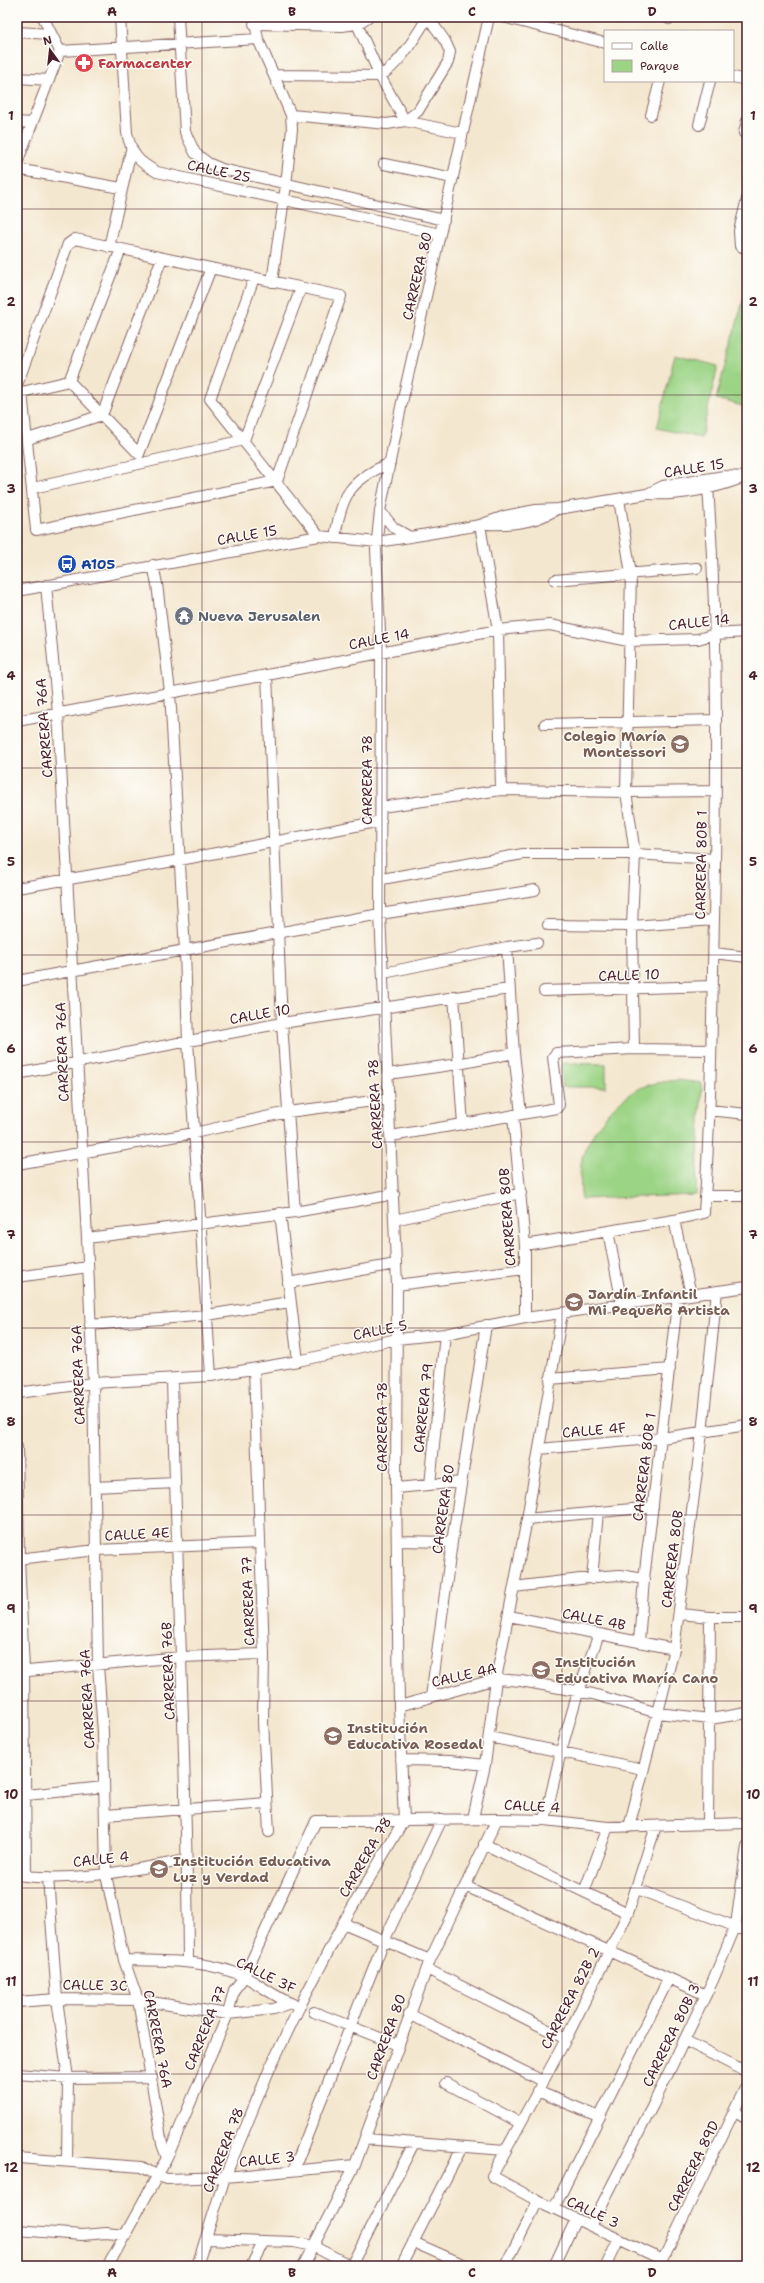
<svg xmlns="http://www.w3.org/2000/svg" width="764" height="2283" font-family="'Shantell Sans',sans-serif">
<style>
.green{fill:#9cd486;stroke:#737a58}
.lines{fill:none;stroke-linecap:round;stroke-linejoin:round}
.minor-casing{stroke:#866564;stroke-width:12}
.minor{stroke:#fff;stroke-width:10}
.grid{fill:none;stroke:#4a1f2b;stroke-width:1;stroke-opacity:0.55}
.labels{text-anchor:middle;stroke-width:3;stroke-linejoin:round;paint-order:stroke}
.health-label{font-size:14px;font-weight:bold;fill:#be3a42;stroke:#fdfcf7;text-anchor:start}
.street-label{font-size:14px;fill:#4a1f2b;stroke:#fdfcf7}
.transit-label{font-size:14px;font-weight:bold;fill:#164399;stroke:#fdfcf7;text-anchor:start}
.worship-label{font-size:14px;font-weight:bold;fill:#5b616d;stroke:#fdfcf7;text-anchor:start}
.education-label{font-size:14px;font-weight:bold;fill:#785e54;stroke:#fdfcf7;text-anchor:start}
.neatline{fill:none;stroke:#4a1f2b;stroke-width:1.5}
.grid-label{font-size:13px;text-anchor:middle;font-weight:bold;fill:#4a1f2b}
</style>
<rect width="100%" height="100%" fill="#fdfcf7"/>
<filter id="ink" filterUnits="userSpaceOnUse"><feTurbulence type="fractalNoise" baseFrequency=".025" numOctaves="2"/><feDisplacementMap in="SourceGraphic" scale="8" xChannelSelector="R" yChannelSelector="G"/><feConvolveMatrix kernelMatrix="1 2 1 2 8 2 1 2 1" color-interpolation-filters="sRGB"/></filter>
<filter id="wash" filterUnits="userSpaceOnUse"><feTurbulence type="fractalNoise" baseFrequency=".012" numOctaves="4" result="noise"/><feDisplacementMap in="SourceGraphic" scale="16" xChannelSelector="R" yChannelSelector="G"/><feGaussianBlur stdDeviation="0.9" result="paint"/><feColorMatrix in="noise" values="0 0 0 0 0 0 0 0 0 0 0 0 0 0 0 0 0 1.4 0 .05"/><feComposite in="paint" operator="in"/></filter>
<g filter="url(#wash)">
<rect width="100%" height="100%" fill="#f4e7cf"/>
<!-- green -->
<path class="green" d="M747 286V407L716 399Z
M675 355 718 366 701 438 657 428Z
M562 1063 606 1064V1087H562Z
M678 1080 702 1083 696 1195 581 1199C581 1186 579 1171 582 1159 588 1135 614 1102 636 1090 649 1083 664 1082 678 1080Z"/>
</g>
<g filter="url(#ink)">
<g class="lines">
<!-- minor casing -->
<g class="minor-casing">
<path id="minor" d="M43 17 60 51
M120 17 127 133C132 155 137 161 157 172L440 234
M178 17 185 132 195 153 208 163 222 169 444 220
M254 17 258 39 291 115 292 129 286 185 272 282
M354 17 380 76 405 121
M503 17 605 43
M744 17 747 18
M669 19V17
M254 24 342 26 357 24 368 17
M17 32 51 34
M60 51 258 39
M275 75 380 76C402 62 414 38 428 17
M733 77 747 80
M17 78 49 80
M291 115 387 124 405 121 462 133
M651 115 660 81
M405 121 418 111 448 62 450 52 445 41 428 17
M17 122 32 123
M699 125 710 81
M744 133 747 121
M17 163 60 51
M384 164 453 178
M17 169 121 188
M747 199 739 231 740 246 747 249
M109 247 131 150
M254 278 210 399 319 536
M69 381 139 454 211 268
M69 381 121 249
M17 385 68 244 75 239 341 296 277 481
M17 390 22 392 69 381
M22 392 36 530 277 481
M28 439 102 415 162 258
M33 488 244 440 301 288
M649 494C678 496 712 489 739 479
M619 499 631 574 626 792 635 854 632 926 634 1049
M380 511 394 528 410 537
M487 524C511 525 533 523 554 511
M480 525 498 630 501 790
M335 538C341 495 350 480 390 463
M153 565 157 584 170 692 185 951 188 1042 211 1376
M555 580 697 568
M46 585 58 713 87 1238 93 1383 98 1665 103 1732 106 1875 124 1960 138 2000 162 2144 167 2158
M17 591 319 536 377 542 410 537 480 525 505 516 536 510 558 509 647 494 663 486 724 476 745 477
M267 675 282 1023 295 1212
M17 721 267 675 498 630 550 625 628 641 698 639 715 634 747 632
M545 724 716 720
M381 807 501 790 626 792 716 791
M382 879 523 854H635L715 859
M17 888 180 860 381 821
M548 925 632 926 714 920
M507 947 514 1053 521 1114
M714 953 747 957
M384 973 507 947 537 943
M17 981 380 914 535 890
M544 991 713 986
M454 996 463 1125
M17 1074 282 1023 509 989
M388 1074 458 1064 514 1053
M709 1110 747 1114
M513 1115 525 1245V1318
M391 1136 557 1108 559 1105 553 1057 556 1053 634 1049 711 1050
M17 1164 194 1133 288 1112 389 1099
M705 1196H747
M280 1213 298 1361
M394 1220 521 1193
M674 1220 691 1294
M608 1231 622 1304
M87 1238 295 1212 394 1194
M525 1245 674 1220 704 1213C711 1115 712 1016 714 918 717 774 718 630 708 487
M17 1277 88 1267
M288 1283 396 1264
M397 1285 525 1269
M90 1325 207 1315 290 1302
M254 1369 264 1654 263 1722 269 1832
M172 1379C177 1573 187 1767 188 1962
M550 1379 670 1369
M17 1393 93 1383 211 1376 298 1361 397 1339 445 1334 525 1318 747 1287
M17 1447 19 1558 24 1671 26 1876
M539 1449 662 1438 747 1425
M430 1485 445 1334
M95 1487 175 1483
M396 1488 461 1482
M527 1519 653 1507
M397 1541 452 1542
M17 1559 97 1550 260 1543
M592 1579 598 1512
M514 1587 605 1576 620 1575 644 1579
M680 1614 710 1617H747
M509 1616 674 1649
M639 1642 644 1579 678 1296
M17 1672 181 1657 264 1654
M431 1697 452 1542 486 1325
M399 1706 496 1679 521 1681 593 1694 658 1713 710 1719 747 1713
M489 1737 643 1769
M401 1760 450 1761 485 1765
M17 1796 104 1787
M105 1815 267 1803
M473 1818 485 1765 496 1679 527 1519 562 1313
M545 1820 561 1751 578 1692 599 1634
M708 1823 710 1617
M656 1826 628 1913 566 2039 492 2176 538 2201 663 2260
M629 1827 674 1649 702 1433 717 1291
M484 1844 628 1913
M17 1875C74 1883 131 1870 187 1860
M48 1877 57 1999 68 2078 67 2160
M465 1886 706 1995
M637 1889 747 1931
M584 1892 608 1827
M343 1923 430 1960
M124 1960C164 1961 207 1959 245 1977 261 1985 276 1998 293 2004
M427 1969 566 2039
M17 2002 57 1999 138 2000 228 2014 274 2009 290 2003
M314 2012 398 2045
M409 2014 543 2081
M684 2040 747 2072
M17 2074 68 2078 152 2077
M446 2083 520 2123
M537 2091 600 2117
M735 2111 747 2118
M365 2139 505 2150
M17 2158 142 2167 158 2176 167 2179 225 2177 355 2165
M294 2169 384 1941 442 1819
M554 2208 669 1978
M591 2226 653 2105 713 1980 736 1925 747 1846
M17 2230 82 2235 106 2233 127 2235
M206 2239 294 2242 313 2246 351 2266
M413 2242 467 2266
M108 2266 167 2158 228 2014 234 1990 244 1977 316 1821 497 1819 545 1820 608 1827 747 1823
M197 2266 225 2177 270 2068 300 2006 343 1923 404 1820 399 1706 396 1488 397 1285 380 914 381 653 376 549 380 511 401 407 489 17
M251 2266 264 2241
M303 2266 355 2165 430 1960 497 1819
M351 2266 414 2143
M401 2266 462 2147
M505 2266 538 2201
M554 2266 576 2219
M606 2266 619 2239
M660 2266 747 2084"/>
</g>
<!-- minor -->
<use href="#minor" class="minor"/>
</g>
</g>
<!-- grid -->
<path class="grid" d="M202 17V2266M382 17V2266M562 17V2266M17 209H747M17 395H747M17 582H747M17 768H747M17 955H747M17 1142H747M17 1328H747M17 1515H747M17 1701H747M17 1888H747M17 2074H747"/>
<!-- icons -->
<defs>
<g id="pharmacy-disc" transform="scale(1)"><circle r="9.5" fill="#e0444e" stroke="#fdfcf7"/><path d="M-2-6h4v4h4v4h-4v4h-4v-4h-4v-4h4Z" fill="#fff"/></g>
<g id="bus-disc" transform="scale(1)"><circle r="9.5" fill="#1a4fb4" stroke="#fdfcf7"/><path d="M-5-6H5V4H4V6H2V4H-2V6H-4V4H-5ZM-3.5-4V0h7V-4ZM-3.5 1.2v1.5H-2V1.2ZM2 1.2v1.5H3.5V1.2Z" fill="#fff"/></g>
<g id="temple-disc" transform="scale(1)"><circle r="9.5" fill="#6b7280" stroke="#fdfcf7"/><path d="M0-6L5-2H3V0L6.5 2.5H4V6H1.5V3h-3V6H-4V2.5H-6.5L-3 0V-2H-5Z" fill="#fff"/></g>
<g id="school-disc" transform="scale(1)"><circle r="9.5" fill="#8d6e63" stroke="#fdfcf7"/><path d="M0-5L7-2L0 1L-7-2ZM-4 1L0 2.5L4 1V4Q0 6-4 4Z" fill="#fff"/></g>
</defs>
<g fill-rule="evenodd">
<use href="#pharmacy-disc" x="84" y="63"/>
<use href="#bus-disc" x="67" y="564"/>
<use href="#temple-disc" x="184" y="616"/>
<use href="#school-disc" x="680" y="744"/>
<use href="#school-disc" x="574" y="1302"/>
<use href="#school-disc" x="541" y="1670"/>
<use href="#school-disc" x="333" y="1736"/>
<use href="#school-disc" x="159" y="1869"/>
</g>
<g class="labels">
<!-- health labels -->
<g class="health-label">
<text x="98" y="68">Farmacenter</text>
</g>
<!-- street labels -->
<g class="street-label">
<text transform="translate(219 171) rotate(12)" y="5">CALLE 25</text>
<text transform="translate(417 276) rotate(-77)" y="5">CARRERA 80</text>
<text transform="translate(694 468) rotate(-9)" y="5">CALLE 15</text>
<text transform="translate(247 535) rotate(-10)" y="5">CALLE 15</text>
<text transform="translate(699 622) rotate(-6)" y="5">CALLE 14</text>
<text transform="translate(379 639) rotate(-11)" y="5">CALLE 14</text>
<text transform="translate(44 728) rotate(-94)" y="5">CARRERA 76A</text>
<text transform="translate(367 780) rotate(-90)" y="5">CARRERA 78</text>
<text transform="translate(701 865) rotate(-89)" y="5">CARRERA 80B 1</text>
<text transform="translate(629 975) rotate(-2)" y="5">CALLE 10</text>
<text transform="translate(260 1014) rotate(-10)" y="5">CALLE 10</text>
<text transform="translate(62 1052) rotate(-92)" y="5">CARRERA 76A</text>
<text transform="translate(375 1104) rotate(-93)" y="5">CARRERA 78</text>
<text transform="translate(507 1217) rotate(-94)" y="5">CARRERA 80B</text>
<text transform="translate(380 1330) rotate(-11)" y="5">CALLE 5</text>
<text transform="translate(78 1375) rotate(-92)" y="5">CARRERA 76A</text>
<text transform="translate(423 1408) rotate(-84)" y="5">CARRERA 79</text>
<text transform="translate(382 1427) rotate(-90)" y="5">CARRERA 78</text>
<text transform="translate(594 1430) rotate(-5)" y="5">CALLE 4F</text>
<text transform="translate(644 1467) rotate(-83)" y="5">CARRERA 80B 1</text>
<text transform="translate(443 1509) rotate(-82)" y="5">CARRERA 80</text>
<text transform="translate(137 1534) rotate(-3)" y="5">CALLE 4E</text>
<text transform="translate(672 1559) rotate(-83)" y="5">CARRERA 80B</text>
<text transform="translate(248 1601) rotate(-92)" y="5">CARRERA 77</text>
<text transform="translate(594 1619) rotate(11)" y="5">CALLE 4B</text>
<text transform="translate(168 1671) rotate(-92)" y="5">CARRERA 76B</text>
<text transform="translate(464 1675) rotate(-13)" y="5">CALLE 4A</text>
<text transform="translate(87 1699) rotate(-93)" y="5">CARRERA 76A</text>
<text transform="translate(532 1806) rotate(3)" y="5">CALLE 4</text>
<text transform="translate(365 1857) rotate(-60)" y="5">CARRERA 78</text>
<text transform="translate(101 1859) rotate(-6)" y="5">CALLE 4</text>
<text transform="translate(266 1975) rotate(26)" y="5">CALLE 3F</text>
<text transform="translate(95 1985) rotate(1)" y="5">CALLE 3C</text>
<text transform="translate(570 1998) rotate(-63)" y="5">CARRERA 82B 2</text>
<text transform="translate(205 2028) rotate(-68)" y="5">CARRERA 77</text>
<text transform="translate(671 2035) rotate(-64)" y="5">CARRERA 80B 3</text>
<text transform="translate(386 2037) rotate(-70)" y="5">CARRERA 80</text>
<text transform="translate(158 2039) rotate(79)" y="5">CARRERA 76A</text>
<text transform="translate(223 2150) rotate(-69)" y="5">CARRERA 78</text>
<text transform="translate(267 2159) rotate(-6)" y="5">CALLE 3</text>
<text transform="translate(693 2166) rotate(-64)" y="5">CARRERA 89D</text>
<text transform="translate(593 2212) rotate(25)" y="5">CALLE 3</text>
</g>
<!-- transit labels -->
<g class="transit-label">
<text x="81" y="569">A105</text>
</g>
<!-- worship labels -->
<g class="worship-label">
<text x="198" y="621">Nueva Jerusalen</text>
</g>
<!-- education labels -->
<g class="education-label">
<text x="666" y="741" text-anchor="end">Colegio María<tspan x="666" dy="16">Montessori</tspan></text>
<text x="588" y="1299">Jardín Infantil<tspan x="588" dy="16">Mi Pequeño Artista</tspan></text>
<text x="555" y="1667">Institución<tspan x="555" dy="16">Educativa María Cano</tspan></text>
<text x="347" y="1733">Institución<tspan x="347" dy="16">Educativa Rosedal</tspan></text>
<text x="173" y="1866">Institución Educativa<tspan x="173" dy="16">Luz y Verdad</tspan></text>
</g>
</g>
<!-- margin -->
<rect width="764" height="2283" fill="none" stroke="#fdfcf7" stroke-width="44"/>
<!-- legend -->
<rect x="604" y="30" width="130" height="52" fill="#fdfcf7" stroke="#b5a4a5"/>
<rect x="612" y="43" width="20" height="6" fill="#ffffff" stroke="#b5a4a5"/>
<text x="640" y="50" font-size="12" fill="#4a1f2b">Calle</text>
<rect x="612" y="60" width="20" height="12" fill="#9cd486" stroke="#b5a4a5"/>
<text x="640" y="70" font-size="12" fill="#4a1f2b">Parque</text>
<!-- north arrow -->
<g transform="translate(50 50) rotate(345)" stroke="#fdfcf7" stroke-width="3" paint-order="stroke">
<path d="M0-3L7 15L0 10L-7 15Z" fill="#4a1f2b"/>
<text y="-6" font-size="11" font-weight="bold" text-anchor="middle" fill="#4a1f2b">N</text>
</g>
<rect x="22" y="22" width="720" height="2239" class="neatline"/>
<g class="grid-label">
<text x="112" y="16">A</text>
<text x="292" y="16">B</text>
<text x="472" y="16">C</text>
<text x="652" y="16">D</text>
<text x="11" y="120">1</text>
<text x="753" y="120">1</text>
<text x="11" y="306">2</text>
<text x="753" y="306">2</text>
<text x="11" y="493">3</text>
<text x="753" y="493">3</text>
<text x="11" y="680">4</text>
<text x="753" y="680">4</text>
<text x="11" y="866">5</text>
<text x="753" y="866">5</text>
<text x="11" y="1053">6</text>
<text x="753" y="1053">6</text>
<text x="11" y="1239">7</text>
<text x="753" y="1239">7</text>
<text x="11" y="1426">8</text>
<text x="753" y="1426">8</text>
<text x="11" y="1613">9</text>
<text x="753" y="1613">9</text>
<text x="11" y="1799">10</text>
<text x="753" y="1799">10</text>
<text x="11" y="1986">11</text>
<text x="753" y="1986">11</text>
<text x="11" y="2172">12</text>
<text x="753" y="2172">12</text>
<text x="112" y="2277">A</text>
<text x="292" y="2277">B</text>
<text x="472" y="2277">C</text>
<text x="652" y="2277">D</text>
</g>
</svg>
